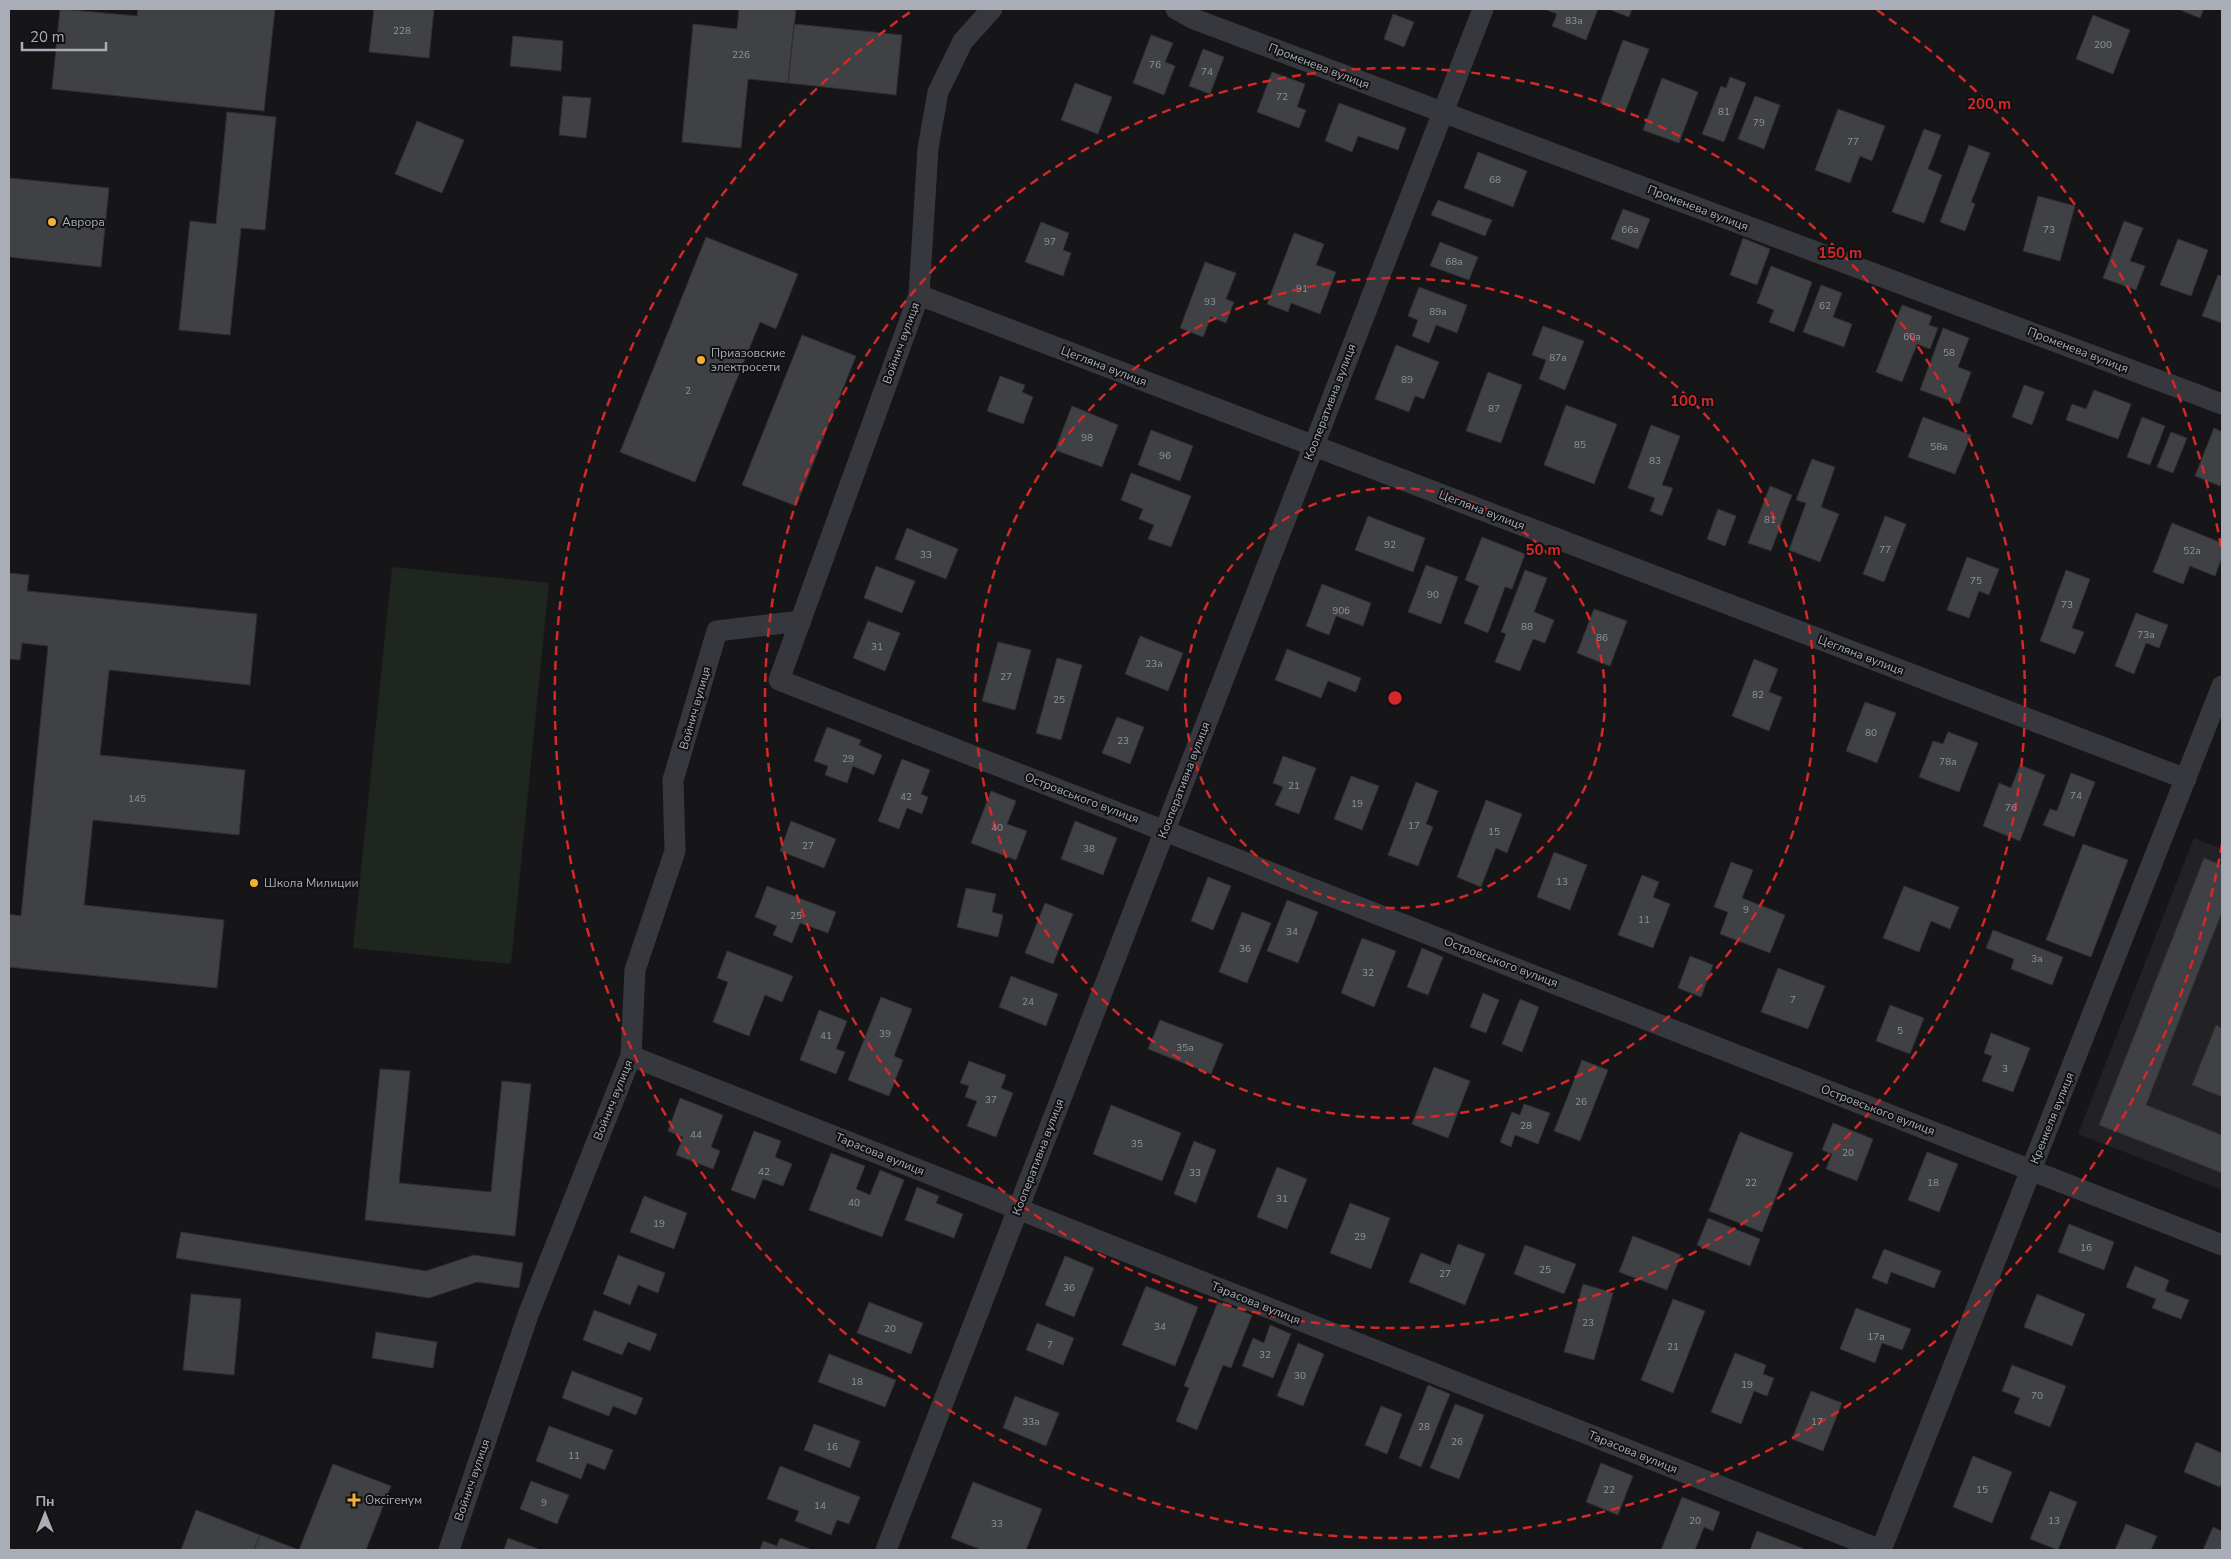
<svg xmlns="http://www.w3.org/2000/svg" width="2231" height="1559" font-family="'Nunito Sans',sans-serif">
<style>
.built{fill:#222225}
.green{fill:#1e261f}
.building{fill:#404145;stroke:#303034}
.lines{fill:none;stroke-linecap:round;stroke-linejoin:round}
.minor{stroke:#37383d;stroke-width:21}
.ring{fill:none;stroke:#d62828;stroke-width:2.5;stroke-dasharray:9 6}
.poi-dot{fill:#f2b134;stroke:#111113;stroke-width:2}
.labels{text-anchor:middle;stroke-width:4;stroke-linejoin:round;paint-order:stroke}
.number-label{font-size:10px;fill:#8e929b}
.street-label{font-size:12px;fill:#a8adb8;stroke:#111113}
.poi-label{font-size:12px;fill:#a8adb8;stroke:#111113;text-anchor:start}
.centre{fill:#d62828;stroke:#111113;stroke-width:2.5}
.ring-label{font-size:15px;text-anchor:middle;font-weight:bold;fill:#d62828;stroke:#111113;stroke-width:4;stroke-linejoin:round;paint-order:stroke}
</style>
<rect width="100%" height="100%" fill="#161618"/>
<!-- built -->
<path class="built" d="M2194 838 2222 849V1190L2078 1134Z"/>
<!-- green -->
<path class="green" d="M392 567 549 583 511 964 353 948Z"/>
<!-- building -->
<path class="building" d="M60 9 137 16 138 9H275L264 111 52 89Z
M374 9H434L429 58 369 52Z
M739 9H796L788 83 748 79 741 148 682 142 693 24 737 29Z
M1544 9H1598L1586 40 1552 26 1557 14Z
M1608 9H1632L1629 17Z
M2178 9H2204L2200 18Z
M1393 14 1414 22 1404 47 1384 39Z
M2093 15 2130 30 2113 74 2076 59Z
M794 24 902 35 896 95 788 83Z
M1151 35 1173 43 1165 62 1175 66 1164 95 1133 83Z
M513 36 563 41 561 71 510 66Z
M1623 40 1649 49 1625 112 1600 103Z
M1203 49 1224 57 1210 94 1189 86Z
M1272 72 1305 84 1297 107 1306 110 1299 128 1257 112Z
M1730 77 1746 83 1724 142 1702 134 1721 86 1726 88Z
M1662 78 1698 92 1679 143 1643 130Z
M1075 83 1112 97 1098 134 1061 120Z
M563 96 591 98 586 138 559 135Z
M1755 96 1780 105 1764 149 1738 139Z
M1339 103 1406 128 1398 150 1358 136 1352 152 1325 141Z
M1838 109 1885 126 1872 161 1860 156 1850 183 1815 170Z
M227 112 276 117 265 230 241 228 230 335 179 330 190 221 216 224Z
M417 121 464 140 442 193 395 174Z
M1924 129 1941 135 1928 169 1942 175 1924 223 1892 212Z
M1969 145 1990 153 1971 202 1975 204 1965 231 1940 222Z
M1478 152 1527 171 1513 207 1464 188Z
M9 178 109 188 101 267 9 257Z
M2038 196 2075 206 2060 261 2023 251Z
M1438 200 1492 220 1485 236 1431 215Z
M1623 209 1650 219 1638 249 1611 239Z
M2124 221 2143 228 2130 261 2145 266 2136 290 2103 278Z
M1041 222 1069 233 1063 250 1071 253 1063 276 1025 262Z
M1294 233 1324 244 1316 265 1336 272 1320 314 1291 303 1288 312 1267 304Z
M706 237 798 274 776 329 760 322 695 482 620 452Z
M1743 238 1770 249 1757 285 1730 275Z
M2178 239 2208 250 2191 296 2160 285Z
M1440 242 1478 257 1469 280 1430 266Z
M1205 262 1236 273 1226 299 1234 302 1226 323 1211 317 1203 337 1180 328Z
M1771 266 1812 282 1794 332 1769 322 1774 310 1757 303Z
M2218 275 2222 276V323L2202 316Z
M1821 285 1842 293 1833 317 1852 324 1844 347 1803 332Z
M1419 287 1467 305 1457 333 1436 325 1429 343 1412 336 1418 320 1408 316Z
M1902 305 1932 316 1929 325 1938 328 1930 349 1917 344 1902 382 1876 372Z
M1543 326 1584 341 1565 390 1539 379 1546 360 1532 355Z
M1943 328 1969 338 1958 367 1971 372 1959 404 1920 390Z
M802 335 856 356 796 506 742 485Z
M1396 345 1439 362 1424 399 1415 396 1409 412 1375 399Z
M1488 372 1522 385 1501 443 1466 431Z
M1000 376 1025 385 1022 392 1033 397 1023 424 987 411Z
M2024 385 2044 392 2032 425 2012 417Z
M2094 390 2131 404 2118 439 2066 420 2072 404 2086 409Z
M1566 405 1617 424 1594 484 1544 465Z
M1072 406 1118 425 1102 467 1055 450Z
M1923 417 1971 435 1955 474 1908 457Z
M2142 417 2165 426 2150 465 2127 457Z
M1651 425 1680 436 1662 485 1673 488 1662 516 1650 511 1655 498 1628 488Z
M2214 428 2222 432V480L2220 486 2195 476Z
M1151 430 1193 446 1180 481 1138 465Z
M2171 432 2187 438 2173 473 2157 467Z
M1812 459 1835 467 1821 507 1839 514 1820 562 1789 550 1806 503 1796 500Z
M1131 473 1191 496 1171 547 1148 539 1154 525 1139 519 1143 509 1121 500Z
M1770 486 1792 495 1771 551 1748 543Z
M1718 509 1736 516 1725 546 1707 539Z
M1368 516 1425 538 1413 572 1355 550Z
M1885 516 1906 524 1884 582 1863 574Z
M2172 523 2222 543V557L2215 576 2190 566 2183 584 2153 572Z
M907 528 958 549 946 579 895 559Z
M1482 537 1525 554 1512 589 1505 587 1488 633 1464 623 1479 586 1465 580Z
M1967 557 1999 569 1989 595 1979 591 1969 618 1947 610Z
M1426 565 1458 577 1441 624 1408 612Z
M876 566 915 581 902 613 864 598Z
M1525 570 1547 578 1534 612 1554 620 1545 643 1533 639 1520 671 1495 662 1506 634 1501 632Z
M2066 570 2090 579 2072 628 2084 632 2075 654 2040 641Z
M9 573 29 575 27 591 257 614 250 685 109 670 100 755 245 770 239 835 93 820 84 905 224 920 217 988 9 967V914L21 916 48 646 22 643 20 660 9 659Z
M1322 584 1371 603 1363 626 1336 616 1329 635 1306 626Z
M1594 609 1627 621 1610 666 1577 653Z
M2136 613 2168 625 2159 648 2146 643 2134 674 2115 666Z
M868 621 900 633 885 671 853 658Z
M1140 636 1183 653 1168 691 1125 674Z
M998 642 1031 650 1015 710 982 701Z
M1287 649 1361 678 1356 692 1328 681 1321 698 1275 680Z
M1057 658 1082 665 1061 740 1036 733Z
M1754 659 1778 669 1769 692 1782 697 1769 731 1732 716Z
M1865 702 1896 713 1877 763 1846 751Z
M1117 717 1144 727 1130 764 1102 753Z
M827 727 861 740 859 745 882 755 874 775 853 766 847 783 825 775 828 766 814 761Z
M1948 732 1978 743 1959 792 1919 777 1933 741 1943 744Z
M1283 756 1316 768 1299 814 1275 805 1283 787 1273 783Z
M902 759 930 770 921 794 928 797 922 814 907 808 899 829 878 821Z
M2020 765 2045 775 2020 841 1983 826 1999 783 2011 788Z
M2071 773 2095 782 2074 837 2043 825 2050 809 2057 811Z
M1351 776 1379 786 1362 830 1334 819Z
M1416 782 1438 791 1426 824 1433 827 1418 866 1388 855Z
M991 791 1016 801 1007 824 1027 831 1016 860 971 843Z
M1486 800 1522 814 1507 853 1496 848 1481 887 1457 877Z
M791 821 836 839 824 868 780 851Z
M1075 821 1117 838 1103 875 1061 859Z
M2083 844 2128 860 2091 957 2046 940Z
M1554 852 1587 865 1570 910 1537 897Z
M2204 858 2222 865V912L2146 1105 2222 1135V1173L2099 1125Z
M1731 862 1753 870 1742 898 1785 915 1770 953 1720 934 1728 912 1714 907Z
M1642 875 1659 882 1653 897 1670 904 1653 948 1618 935Z
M1208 877 1231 886 1213 930 1191 921Z
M767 886 836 912 828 933 800 923 792 943 773 935 777 926 755 917Z
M1904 886 1959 907 1950 929 1931 921 1919 952 1883 938Z
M966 888 996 894 992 912 1003 915 998 937 957 927Z
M1287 900 1318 912 1298 963 1267 951Z
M1045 903 1073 914 1053 964 1025 953Z
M1242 912 1271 923 1247 983 1219 972Z
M1993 930 2063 957 2052 985 2011 969 2014 959 1986 948Z
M1362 938 1396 951 1374 1007 1341 993Z
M1422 948 1443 957 1428 995 1407 987Z
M727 951 793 976 782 1002 765 995 749 1036 713 1022 728 982 717 978Z
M1690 956 1713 965 1701 997 1678 988Z
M1778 968 1825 986 1808 1029 1761 1012Z
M1011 976 1058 994 1046 1026 999 1007Z
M1483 993 1499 1000 1486 1033 1470 1027Z
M881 997 912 1009 894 1056 903 1060 889 1096 848 1080Z
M1520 999 1539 1007 1522 1052 1502 1044Z
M1890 1005 1924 1018 1910 1054 1876 1041Z
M819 1010 847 1021 836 1049 845 1052 836 1074 800 1060Z
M1160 1020 1223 1044 1211 1074 1148 1049Z
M2216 1025 2222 1028V1097L2192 1085Z
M1991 1033 2030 1048 2013 1092 1982 1081 1992 1056 1984 1053Z
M1582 1060 1608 1070 1580 1141 1554 1131Z
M969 1061 1006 1075 1001 1088 1013 1093 996 1137 967 1126 977 1101 965 1097 969 1086 960 1083Z
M1434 1067 1470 1081 1448 1138 1412 1124Z
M380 1069 410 1071 399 1183 491 1192 502 1081 531 1084 515 1236 365 1220Z
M680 1098 723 1115 711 1147 720 1151 713 1169 676 1155 683 1137 668 1131Z
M1524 1104 1550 1113 1538 1144 1515 1135 1511 1147 1500 1142 1512 1112 1520 1115Z
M1111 1105 1181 1133 1162 1181 1093 1154Z
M1833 1123 1873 1139 1857 1181 1826 1169 1832 1154 1822 1150Z
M754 1131 781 1141 775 1157 792 1164 783 1186 763 1179 755 1199 731 1190Z
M1740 1132 1793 1153 1762 1232 1709 1211Z
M1194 1141 1216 1150 1196 1203 1174 1194Z
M1927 1152 1958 1164 1939 1212 1908 1200Z
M831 1153 865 1166 856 1189 870 1195 880 1170 904 1180 882 1237 809 1210Z
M1277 1167 1307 1179 1287 1229 1257 1217Z
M917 1187 939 1196 936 1203 963 1214 954 1238 905 1220Z
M644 1196 687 1213 674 1249 630 1232Z
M1350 1203 1390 1218 1371 1269 1330 1253Z
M1708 1218 1760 1239 1750 1266 1697 1245Z
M2069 1224 2114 1242 2104 1270 2058 1252Z
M181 1232 426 1271 474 1255 523 1263 519 1288 477 1282 429 1298 176 1258Z
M1633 1236 1681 1255 1667 1290 1619 1272Z
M1458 1244 1485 1254 1465 1305 1409 1282 1421 1253 1450 1265Z
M1525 1245 1576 1264 1564 1294 1514 1274Z
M1884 1249 1941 1271 1934 1288 1891 1272 1887 1284 1872 1278Z
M618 1255 665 1273 658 1293 638 1285 630 1305 603 1294Z
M1065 1256 1094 1268 1074 1317 1045 1305Z
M2135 1266 2169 1280 2165 1291 2189 1300 2181 1319 2152 1308 2156 1299 2126 1287Z
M1583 1284 1613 1293 1594 1360 1564 1352Z
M1146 1286 1198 1307 1175 1366 1122 1345Z
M191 1294 241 1299 234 1375 183 1370Z
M2037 1294 2085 1314 2072 1346 2024 1327Z
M1673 1299 1705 1311 1673 1393 1641 1380Z
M869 1302 923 1323 911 1354 857 1333Z
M1218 1302 1252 1315 1231 1368 1223 1365 1197 1430 1176 1421 1189 1388 1184 1386Z
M1856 1308 1911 1329 1902 1350 1882 1343 1875 1363 1840 1349Z
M594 1310 657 1334 650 1351 628 1342 622 1355 583 1340Z
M1037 1323 1074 1338 1063 1365 1026 1350Z
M1270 1325 1291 1334 1273 1378 1242 1366 1253 1338 1264 1343Z
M376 1332 437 1342 433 1368 372 1358Z
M1298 1343 1324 1354 1303 1406 1277 1396Z
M1735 1353 1766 1365 1763 1374 1774 1378 1767 1396 1754 1391 1741 1424 1711 1412Z
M829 1354 896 1380 885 1407 818 1382Z
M2012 1365 2066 1386 2050 1427 2014 1413 2020 1398 2002 1391Z
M572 1371 643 1398 636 1415 613 1406 609 1416 562 1398Z
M1428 1385 1450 1394 1421 1467 1399 1458Z
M1811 1391 1842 1403 1823 1451 1792 1439Z
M1015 1396 1059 1413 1046 1446 1003 1428Z
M1455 1404 1484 1415 1459 1479 1430 1468Z
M1381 1406 1402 1414 1387 1454 1365 1445Z
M814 1424 860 1441 850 1468 804 1450Z
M549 1426 613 1450 605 1470 587 1463 581 1479 536 1461Z
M2196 1442 2222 1453V1482L2220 1487 2184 1472Z
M1973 1456 2012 1472 1992 1523 1953 1507Z
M1601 1463 1633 1476 1618 1515 1586 1502Z
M333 1464 391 1486 366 1550H254L260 1535 299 1550Z
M780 1466 860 1497 849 1524 837 1520 831 1535 795 1521 799 1511 767 1499Z
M531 1481 569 1495 557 1524 520 1509Z
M973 1482 1042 1509 1026 1550H982L951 1538Z
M2050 1491 2077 1502 2058 1550 2030 1539Z
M1682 1497 1720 1512 1713 1531 1704 1527 1695 1550H1661Z
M196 1510 260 1535 254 1550H181Z
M2126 1524 2157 1536 2151 1550H2115Z
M2213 1527 2222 1531V1550H2203Z
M1757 1531 1807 1550H1750Z
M508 1538 541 1550H504Z
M780 1538 813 1550H760L763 1541 777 1546Z"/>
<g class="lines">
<!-- minor -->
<path class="minor" d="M992 9 963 41 938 92 928 148 919 295 779 680 2222 1245
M1176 9 1194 19 2222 404
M919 295 2186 779
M631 1056 1881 1550
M449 1550 528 1315 631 1056 635 970 675 851 673 780 717 631 801 621
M886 1550 1483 9
M1881 1550 2222 686"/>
</g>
<!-- distance rings -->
<g class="ring">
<circle cx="1395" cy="698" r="210"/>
<circle cx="1395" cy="698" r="420"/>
<circle cx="1395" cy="698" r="630"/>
<path d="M2222 844A840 840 0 1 1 913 10M1877 10A840 840 0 0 1 2222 552"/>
</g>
<!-- markers -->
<g class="poi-dot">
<circle cx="52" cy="222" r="5"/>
<circle cx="701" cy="360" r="5"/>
<circle cx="254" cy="883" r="5"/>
<path d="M351.5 1492.5h5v5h5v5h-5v5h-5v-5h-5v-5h5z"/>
</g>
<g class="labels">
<!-- number labels -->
<g class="number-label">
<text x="1574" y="24">83а</text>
<text x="402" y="34">228</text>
<text x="2103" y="48">200</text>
<text x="741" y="58">226</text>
<text x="1155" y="68">76</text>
<text x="1207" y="75">74</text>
<text x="1282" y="100">72</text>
<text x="1724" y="115">81</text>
<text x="1759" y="126">79</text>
<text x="1853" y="145">77</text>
<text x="1495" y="183">68</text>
<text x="1630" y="233">66а</text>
<text x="2049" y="233">73</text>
<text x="1050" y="245">97</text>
<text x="1454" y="265">68а</text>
<text x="1302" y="292">91</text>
<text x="1210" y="305">93</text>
<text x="1825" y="309">62</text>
<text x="1438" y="315">89а</text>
<text x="1912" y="340">60а</text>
<text x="1949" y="356">58</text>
<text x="1558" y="361">87а</text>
<text x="1407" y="383">89</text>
<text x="688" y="394">2</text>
<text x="1494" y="412">87</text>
<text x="1087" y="441">98</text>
<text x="1580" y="448">85</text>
<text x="1939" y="450">58а</text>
<text x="1165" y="459">96</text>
<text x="1655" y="464">83</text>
<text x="1770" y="523">81</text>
<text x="1390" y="548">92</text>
<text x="1885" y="553">77</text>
<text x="2192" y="554">52а</text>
<text x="926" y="558">33</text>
<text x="1976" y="584">75</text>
<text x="1433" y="598">90</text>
<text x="2067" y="608">73</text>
<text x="1341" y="614">90б</text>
<text x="1527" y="630">88</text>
<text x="2146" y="638">73а</text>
<text x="1602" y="641">86</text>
<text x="877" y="650">31</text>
<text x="1154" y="667">23а</text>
<text x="1006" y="680">27</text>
<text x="1758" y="698">82</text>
<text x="1059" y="703">25</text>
<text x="1871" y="736">80</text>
<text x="1123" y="744">23</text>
<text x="848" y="762">29</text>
<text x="1948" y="765">78а</text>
<text x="1294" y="789">21</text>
<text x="2076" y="799">74</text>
<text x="906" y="800">42</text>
<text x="137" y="802">145</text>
<text x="1357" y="807">19</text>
<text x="2011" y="811">76</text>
<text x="1414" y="829">17</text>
<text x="997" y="831">40</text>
<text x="1494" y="835">15</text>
<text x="808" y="849">27</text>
<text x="1089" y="852">38</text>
<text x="1562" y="885">13</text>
<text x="1746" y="913">9</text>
<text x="796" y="919">25</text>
<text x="1644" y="923">11</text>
<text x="1292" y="935">34</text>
<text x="1245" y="952">36</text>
<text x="2037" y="962">3а</text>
<text x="1368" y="976">32</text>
<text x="1793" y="1003">7</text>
<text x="1028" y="1005">24</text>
<text x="1900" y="1034">5</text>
<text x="885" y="1037">39</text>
<text x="826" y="1039">41</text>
<text x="1185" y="1051">35а</text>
<text x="2005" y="1072">3</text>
<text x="991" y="1103">37</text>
<text x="1581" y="1105">26</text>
<text x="1526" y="1129">28</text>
<text x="696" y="1138">44</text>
<text x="1137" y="1147">35</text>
<text x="1848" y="1156">20</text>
<text x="764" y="1175">42</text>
<text x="1195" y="1176">33</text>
<text x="1751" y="1186">22</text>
<text x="1933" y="1186">18</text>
<text x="1282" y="1202">31</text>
<text x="854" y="1206">40</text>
<text x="659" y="1227">19</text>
<text x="1360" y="1240">29</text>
<text x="2086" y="1251">16</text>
<text x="1545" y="1273">25</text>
<text x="1445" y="1277">27</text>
<text x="1069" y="1291">36</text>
<text x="1588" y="1326">23</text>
<text x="1160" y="1330">34</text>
<text x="890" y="1332">20</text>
<text x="1876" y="1340">17а</text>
<text x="1050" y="1348">7</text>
<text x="1673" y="1350">21</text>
<text x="1265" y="1358">32</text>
<text x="1300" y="1379">30</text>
<text x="857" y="1385">18</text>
<text x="1747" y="1388">19</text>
<text x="2037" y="1399">70</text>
<text x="1031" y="1425">33а</text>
<text x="1817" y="1425">17</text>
<text x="1424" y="1430">28</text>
<text x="1457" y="1445">26</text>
<text x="832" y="1450">16</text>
<text x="574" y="1459">11</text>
<text x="1609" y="1493">22</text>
<text x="1982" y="1493">15</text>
<text x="544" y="1506">9</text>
<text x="820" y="1509">14</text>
<text x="1695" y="1524">20</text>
<text x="2054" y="1524">13</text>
<text x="997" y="1527">33</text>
</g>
<!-- street labels -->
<g class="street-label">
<text transform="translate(1319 66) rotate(21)" y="4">Променева вулиця</text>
<text transform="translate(1698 208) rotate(21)" y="4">Променева вулиця</text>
<text transform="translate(901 343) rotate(-70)" y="4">Войнич вулиця</text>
<text transform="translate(2078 350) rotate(21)" y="4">Променева вулиця</text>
<text transform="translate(1104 366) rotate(21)" y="4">Цегляна вулиця</text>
<text transform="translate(1330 402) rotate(-69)" y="4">Кооперативна вулиця</text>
<text transform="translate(1482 510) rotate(21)" y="4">Цегляна вулиця</text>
<text transform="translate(1861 655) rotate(21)" y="4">Цегляна вулиця</text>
<text transform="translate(695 708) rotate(-74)" y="4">Войнич вулиця</text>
<text transform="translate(1184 780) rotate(-69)" y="4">Кооперативна вулиця</text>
<text transform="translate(1082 798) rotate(21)" y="4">Островського вулиця</text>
<text transform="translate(1501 962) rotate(21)" y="4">Островського вулиця</text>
<text transform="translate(613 1100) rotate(-68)" y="4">Войнич вулиця</text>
<text transform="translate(1878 1110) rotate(21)" y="4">Островського вулиця</text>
<text transform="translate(2052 1118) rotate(-68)" y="4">Кренкеля вулиця</text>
<text transform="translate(880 1154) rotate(22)" y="4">Тарасова вулиця</text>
<text transform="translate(1038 1157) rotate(-69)" y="4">Кооперативна вулиця</text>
<text transform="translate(1256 1303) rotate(22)" y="4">Тарасова вулиця</text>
<text transform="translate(1633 1452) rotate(22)" y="4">Тарасова вулиця</text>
<text transform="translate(472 1480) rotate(-71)" y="4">Войнич вулиця</text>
</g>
<!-- poi labels -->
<g class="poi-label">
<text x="62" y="226">Аврора</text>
<text x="711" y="357">Приазовские<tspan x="711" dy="14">электросети</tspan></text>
<text x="264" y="887">Школа Милиции</text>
<text x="365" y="1504">Оксігенум</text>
</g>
</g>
<circle cx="1395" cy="698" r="8" class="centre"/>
<g class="ring-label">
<text x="1989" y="109">200 m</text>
<text x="1840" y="258">150 m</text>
<text x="1692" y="406">100 m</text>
<text x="1543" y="555">50 m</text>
</g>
<!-- border -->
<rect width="2231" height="1559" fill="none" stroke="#a8adb8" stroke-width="20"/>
<!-- north arrow -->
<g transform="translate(45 1514)" stroke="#111113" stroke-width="4" paint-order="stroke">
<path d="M0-4L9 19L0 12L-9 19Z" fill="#a8adb8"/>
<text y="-8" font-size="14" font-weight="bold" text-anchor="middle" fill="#a8adb8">Пн</text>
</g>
<!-- scale -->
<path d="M22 42v8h84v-8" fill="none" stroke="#a8adb8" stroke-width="2.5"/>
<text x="30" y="42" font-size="15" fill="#a8adb8" stroke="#111113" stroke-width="4" paint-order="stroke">20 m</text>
</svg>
